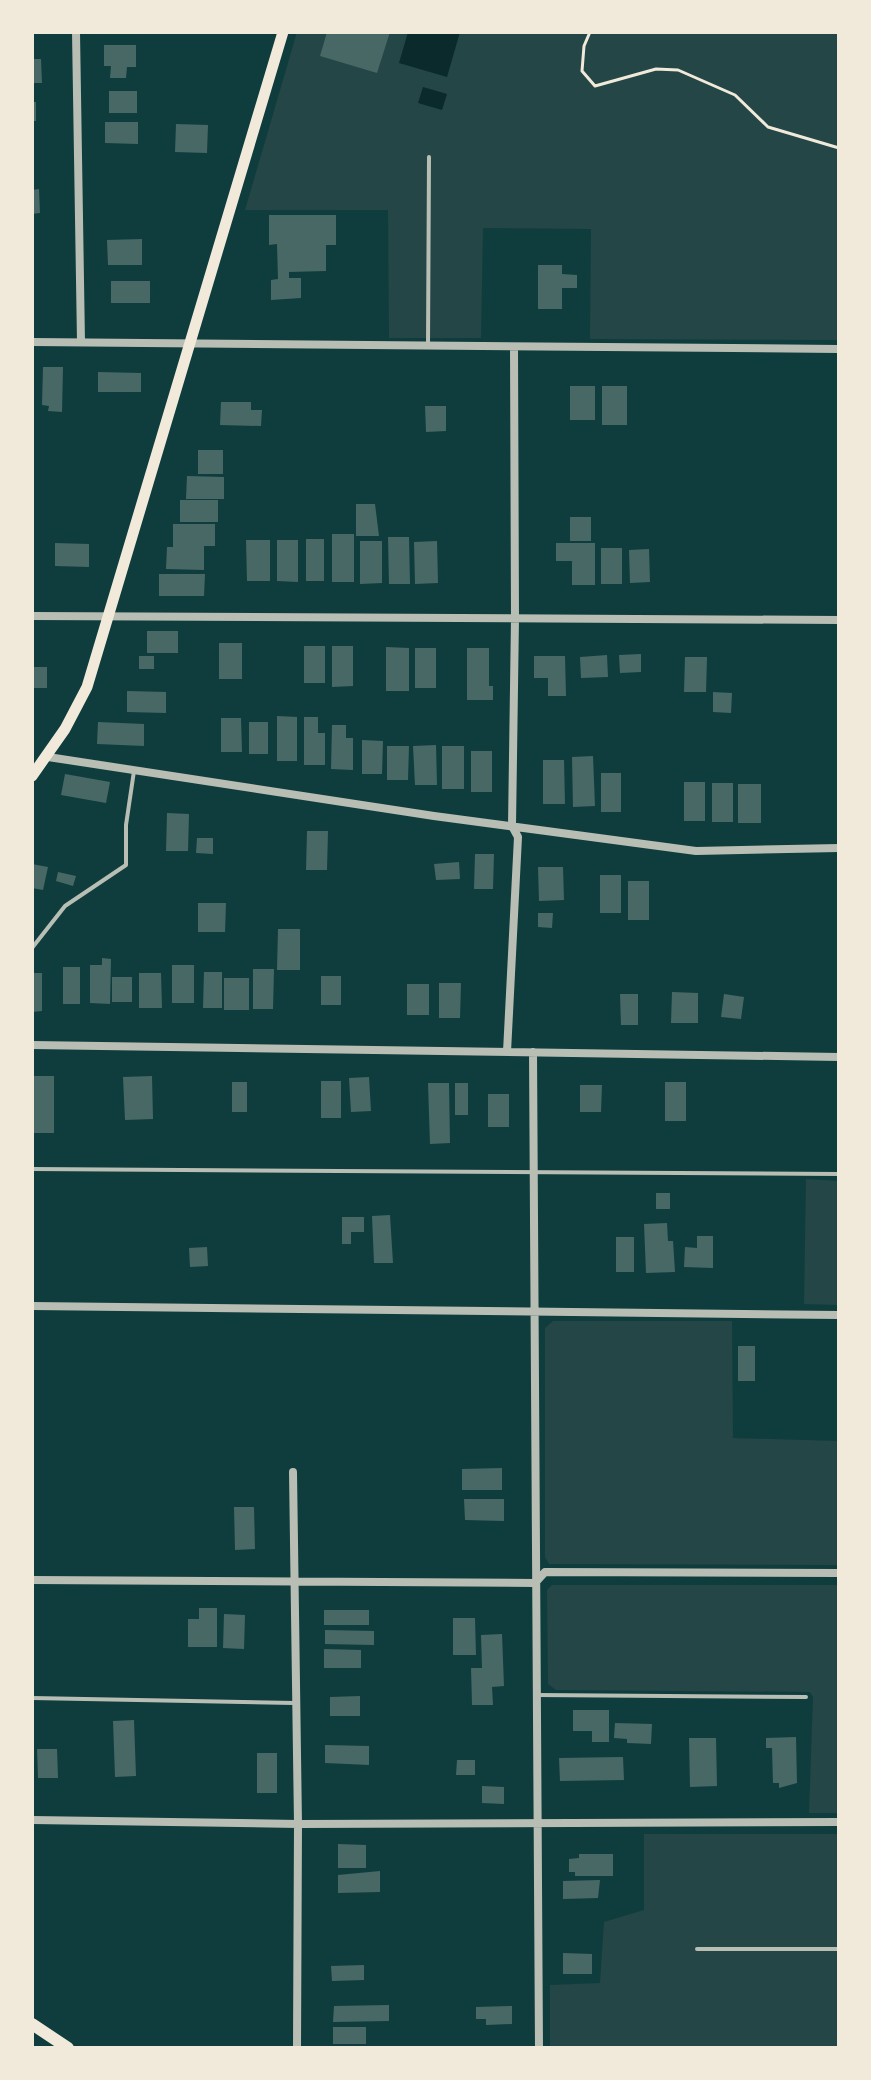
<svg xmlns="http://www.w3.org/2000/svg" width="871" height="2080" font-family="'Space Grotesk',sans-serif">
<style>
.green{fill:#244646}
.water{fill:#0a2a2b}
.building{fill:#486865}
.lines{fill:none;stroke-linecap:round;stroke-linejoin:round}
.path{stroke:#f1e9da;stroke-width:3}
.service{stroke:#b8beb3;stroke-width:4}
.minor{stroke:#b8beb3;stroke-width:8}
.secondary{stroke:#f1e9da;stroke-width:11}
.primary{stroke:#f1e9da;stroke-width:12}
</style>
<rect width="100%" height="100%" fill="#0f3d3e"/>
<!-- green -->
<path class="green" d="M297 32H839V340L590 339 591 229 483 228 481 338H389L388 210H245Z
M806 1179 839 1181V1305L804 1304Z
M553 1321H732L733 1438 839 1441V1565L549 1564 545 1557V1328Z
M552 1585H839V1813H809L813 1697 810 1692 556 1690 548 1684 547 1590Z
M644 1834H839V2048H550V1985L600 1983 604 1922 644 1910Z"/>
<!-- water -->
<path class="water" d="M408 32H460L447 77 399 63Z
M423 87 447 94 442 110 418 103Z"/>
<!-- building -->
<path class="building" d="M327 32H390L377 73 320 56Z
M104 45H136V67H127L126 78H110L111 66H104Z
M32 59H41L42 83H32Z
M109 91H137V113H109Z
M32 102H36V121H32Z
M105 122H138V144L105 143Z
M176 124 208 125 207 153 175 152Z
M39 189 40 213 32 214V190Z
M269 215H336V245H326V271L289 272V278H301V298L271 300V280L278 279 277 244 269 245Z
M142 239V265H108L107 240Z
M538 265H562V274L577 275V288H562V309H538Z
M111 281H150V303H111Z
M43 367H63L62 412 48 411 49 406 42 405Z
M98 372 141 373V392H98Z
M570 386H595V420H570Z
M602 386H627V425H602Z
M221 402H251V410H262L261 426 220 425Z
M425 406H446V431L426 432Z
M198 450H223V474H198Z
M187 476 224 477V499H186Z
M180 500H218V522H180Z
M356 504H375L379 536H356Z
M570 517H591V541H570Z
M173 524H215V546H204V570L166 569 167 547H173Z
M332 534H354V582H332Z
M388 537H409L410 584H389Z
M306 539H324V581H306Z
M246 540H270V581H247Z
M277 540H298V582L277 581Z
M360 541H382V583L360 584Z
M437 541 438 583 415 584 414 542Z
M55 543 89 544V567L55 566Z
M556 543H595V585H572V561H556Z
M601 548H622V584H601Z
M649 549 650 582 630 583 629 550Z
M159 574H205L204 596H159Z
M147 631H178V653H147Z
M219 643H242V679H219Z
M304 646H325V683H304Z
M332 646H353V686L332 687Z
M386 647 409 648V691H386Z
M415 648H436V688H415Z
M467 648H489V686H493V700H467Z
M641 654V672L620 673 619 655Z
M607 655 608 677 581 678 580 657Z
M139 656H154V669H139Z
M534 656H565L566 696H548V678H534Z
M685 657H707L706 692H684Z
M32 667H47V688H32Z
M127 691 166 692V713L127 712Z
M713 692 732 693 731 713 713 712Z
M277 716 297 717V761H277Z
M304 717H318V733H325V765H304Z
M221 718H241L242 752H221Z
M98 722 144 724V746L97 744Z
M249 722H268V754H249Z
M332 725H346V738H353V770L331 769Z
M362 740 383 741 382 774H362Z
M436 745 437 785H415L413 746Z
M387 746H409L408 780H387Z
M442 746H464V789H442Z
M471 751H492V792H471Z
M593 756 595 806 573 807 572 757Z
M543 760H564L565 804H543Z
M601 773H621V812H601Z
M65 774 110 782 106 803 61 795Z
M684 782H705V821H684Z
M712 783H733V822H712Z
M738 784H761V823H738Z
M167 813 189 814 188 851H166Z
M307 831H328L327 870H306Z
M197 838H213V854L196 853Z
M475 854H494L493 889H474Z
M459 862 460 879 436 880 434 864Z
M32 864 48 867 43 890 32 888Z
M538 867H563L564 900 539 901Z
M58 872 76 876 73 886 56 881Z
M600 875H621V913H600Z
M628 881H649V920H628Z
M198 903H226L225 932H198Z
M538 913H553L552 928 538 927Z
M278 929H300V970H277Z
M102 958 111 959 110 1004 90 1003V965H102Z
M172 965H194V1003H172Z
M63 967H80V1004H63Z
M253 969H274L273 1009H253Z
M204 972H222V1008H203Z
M32 973H42V1011L32 1012Z
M139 973H161L162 1008H139Z
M321 976H341V1005H321Z
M112 977H132V1002H112Z
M224 978H249V1010H224Z
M439 983H461L460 1018H439Z
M407 984H429V1015H407Z
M672 992 698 993V1023H671Z
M620 994H638V1025H621Z
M724 994 744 997 741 1019 721 1017Z
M32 1076H54V1133H32Z
M152 1076 153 1119 125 1120 123 1077Z
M369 1077 371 1111 351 1112 349 1078Z
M321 1081H341V1118H321Z
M232 1082H247V1112H232Z
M665 1082H686V1121H665Z
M428 1083H449L450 1143 430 1144Z
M455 1083H468V1115H455Z
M580 1085H602L601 1112H580Z
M488 1094H509V1127H488Z
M656 1193H670V1209H656Z
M390 1215 393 1263H374L372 1216Z
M342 1217H364V1232H351V1244H342Z
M667 1223 668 1241H673L675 1272 646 1273 644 1224Z
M697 1236H713V1268L684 1267 685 1247 697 1248Z
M616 1237H634V1272H616Z
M207 1247 208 1266 190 1267 189 1248Z
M738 1346H755V1381H738Z
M502 1468V1490H462V1469Z
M464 1499H504V1521L465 1520Z
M234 1507H254L255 1549 235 1550Z
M199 1608H217V1647H188V1619H199Z
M324 1610H369V1625H324Z
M224 1614 245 1615 244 1649 223 1648Z
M453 1618H475L476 1655H453Z
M325 1630 374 1631V1645L325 1644Z
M502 1634 504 1686 492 1687 493 1705H472L471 1668H482L481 1635Z
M324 1649 361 1650V1668H324Z
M360 1696V1716H330V1697Z
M573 1710H609V1742H592V1731H573Z
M134 1720 136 1776 115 1777 113 1721Z
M615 1723 652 1724 651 1744 627 1743V1739L614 1738Z
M796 1737 797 1783 779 1788V1783H773L772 1748H766V1738Z
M689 1738H716L717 1786 690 1787Z
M325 1745 369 1746V1765L325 1763Z
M37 1749H57L58 1778H38Z
M257 1753H277V1793H257Z
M623 1757 624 1780 560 1781 559 1758Z
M457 1760H475V1775H456Z
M482 1786 504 1787V1804L482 1803Z
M338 1844 366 1845V1868H338Z
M579 1854H613V1876H575V1872H569V1859L579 1858Z
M380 1871V1892L338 1893V1875Z
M600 1880 598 1898 563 1899V1881Z
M563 1953 592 1954V1974H563Z
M364 1965V1980L332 1981 331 1966Z
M389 2005V2021L333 2022 334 2006Z
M512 2006V2024L486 2025V2019H476V2007Z
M333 2027H366V2044H333Z"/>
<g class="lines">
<!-- path -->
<path class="path" d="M590 32 584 46 582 71 595 86 656 69 678 70 735 95 768 127 839 148"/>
<!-- service -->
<path class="service" d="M428 345 429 157
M32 948 65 906 126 865V825L134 771
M32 1169 839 1174
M536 1695 806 1697
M32 1698 294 1703
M697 1949H839"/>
<!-- minor -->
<path class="minor" d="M76 32 81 342
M32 342 839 349
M32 616 839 620
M48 757 434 816 696 851 839 848
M32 1045 839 1057
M507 1052 518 837 512 826 515 618 514 348
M533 1052 539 2048
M32 1306 839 1315
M293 1472 298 1824 297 2048
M32 1580 535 1583 545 1572 839 1573
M32 1820 298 1824 839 1822"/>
<!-- secondary -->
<path class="secondary" d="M32 776 65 729 87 687 283 32"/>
<!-- primary -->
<path class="primary" d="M32 2024 68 2048"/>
</g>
<!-- border -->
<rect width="871" height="2080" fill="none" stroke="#f1e9da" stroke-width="68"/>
</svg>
